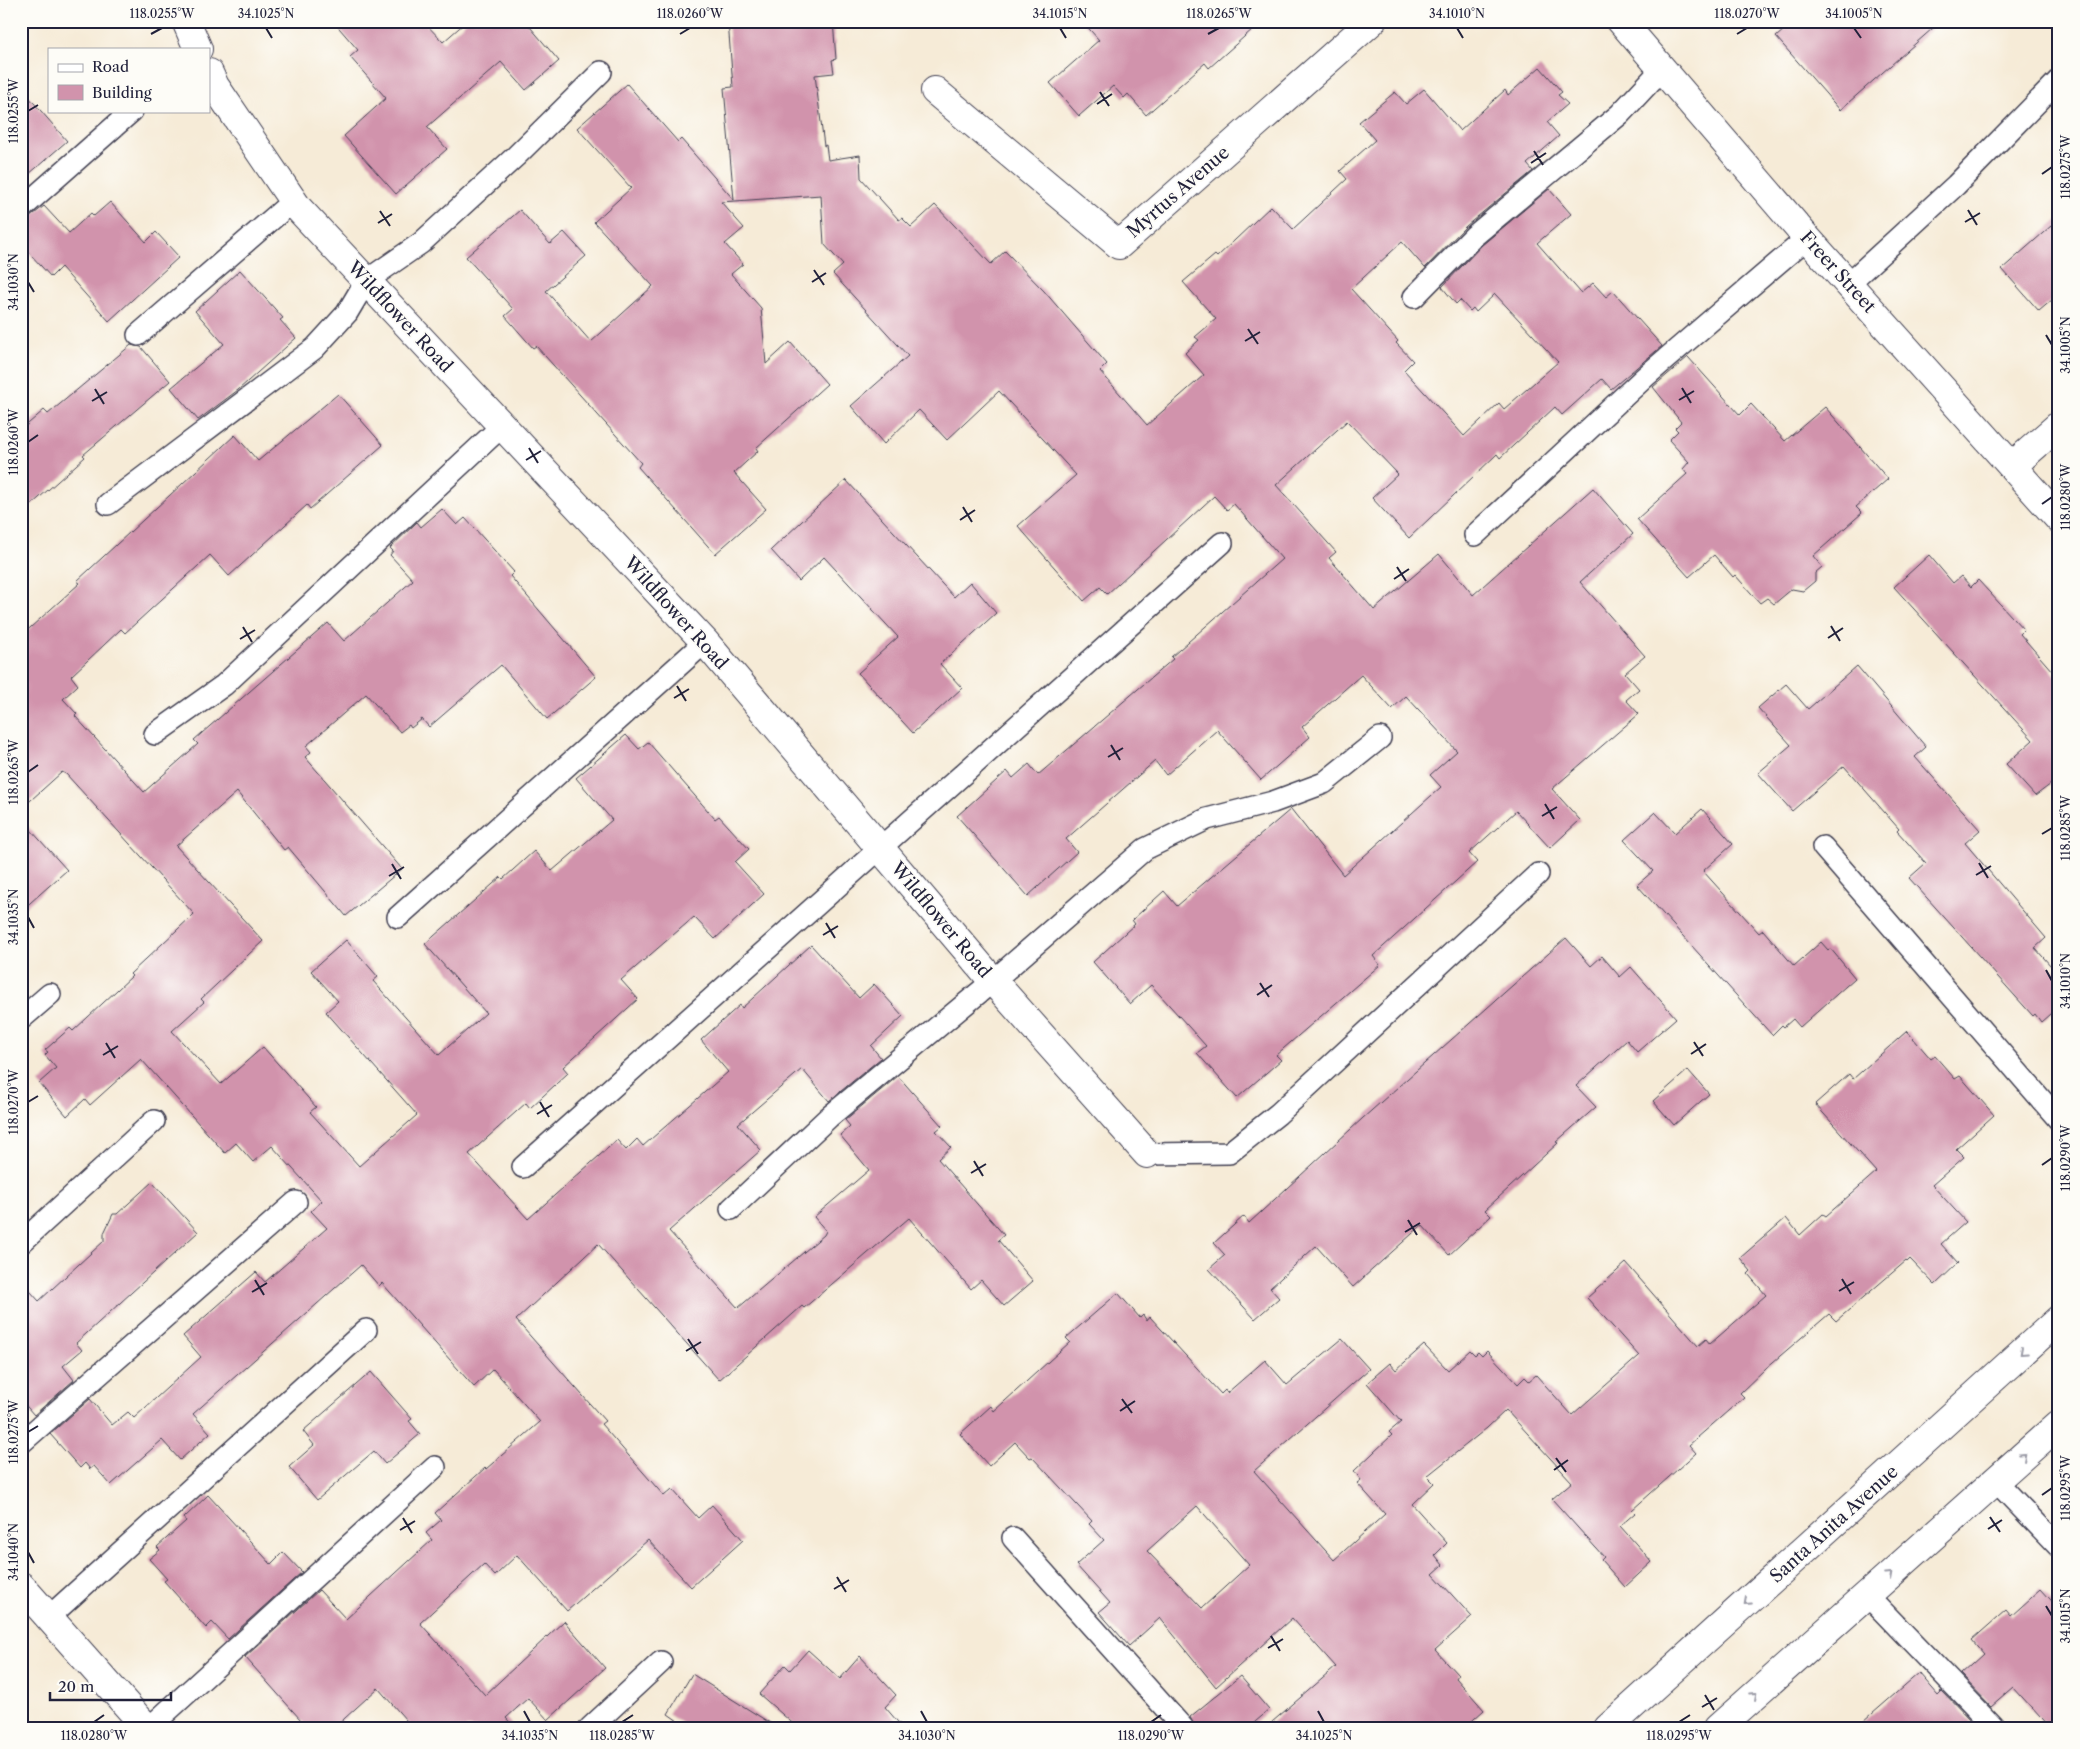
<svg xmlns="http://www.w3.org/2000/svg" width="2080" height="1749" font-family="'Libre Caslon Text',serif">
<style>
.building{fill:#d193ac;fill-rule:evenodd}
.lines{fill:none;stroke-linecap:round;stroke-linejoin:round}
.service-casing{stroke:#424052;stroke-width:24}
.minor-casing{stroke:#424052;stroke-width:30}
.tertiary-casing{stroke:#424052;stroke-width:30}
.primary-casing{stroke:#424052;stroke-width:30}
.service{stroke:#fff;stroke-width:21}
.minor{stroke:#fff;stroke-width:28}
.tertiary{stroke:#fff;stroke-width:28}
.primary{stroke:#fff;stroke-width:28}
.oneway{stroke:#9c9ca7}
.ticks{fill:none;stroke:#22223b;stroke-width:2}
.labels{text-anchor:middle;stroke-width:4;stroke-linejoin:round;paint-order:stroke}
.street-label{font-size:18px;fill:#22223b;stroke:#fdfcf7}
.neatline{fill:none;stroke:#22223b;stroke-width:2}
.ticks-label{font-size:12px;text-anchor:middle;fill:#22223b}
</style>
<rect width="100%" height="100%" fill="#fdfcf7"/>
<filter id="ink" filterUnits="userSpaceOnUse"><feTurbulence type="fractalNoise" baseFrequency=".02" numOctaves="2"/><feDisplacementMap in="SourceGraphic" scale="10" xChannelSelector="R" yChannelSelector="G"/><feConvolveMatrix kernelMatrix="1 2 1 2 8 2 1 2 1" color-interpolation-filters="sRGB"/></filter>
<filter id="wash" filterUnits="userSpaceOnUse"><feTurbulence type="fractalNoise" baseFrequency=".0096" numOctaves="4" result="noise"/><feDisplacementMap in="SourceGraphic" scale="20" xChannelSelector="R" yChannelSelector="G"/><feGaussianBlur stdDeviation="1.12" result="paint"/><feColorMatrix in="noise" values="0 0 0 0 0 0 0 0 0 0 0 0 0 0 0 0 0 1.4 0 .05"/><feComposite in="paint" operator="in"/></filter>
<g filter="url(#wash)">
<rect width="100%" height="100%" fill="#f6ebd7"/>
<g id="blocks">
<!-- building -->
<path class="building" d="M333 21H423L443 42 467 21H525L559 61 526 90 501 62 427 127 447 149 396 194 344 136 386 98 350 57 358 50Z
M728 21H833L836 59 832 60 834 73 815 75 824 146 826 145 828 160 860 155 861 178 899 220 902 218 911 227 935 205 991 264 1005 251 1044 291 1107 364 1100 371 1147 425 1204 375 1185 353 1199 340 1195 337 1216 319 1183 282 1215 255 1217 257 1271 206 1293 229 1347 179 1340 171 1375 140 1359 122 1395 92 1406 104 1424 89 1460 131 1505 90 1508 95 1540 67 1562 92 1558 95 1568 104 1547 122 1559 136 1527 164 1533 171 1466 226 1425 268 1402 242 1351 289 1398 341 1396 343 1413 361 1404 370 1464 436 1499 403 1504 409 1558 362 1495 294 1476 312 1473 308 1470 311 1460 300 1456 304 1442 287 1482 245 1549 189 1571 214 1537 243 1581 293 1593 283 1606 297 1613 291 1662 346 1611 389 1602 379 1562 415 1555 407 1500 458 1497 454 1409 538 1372 498 1398 474 1347 421 1276 485 1336 552 1329 558 1374 610 1439 554 1473 595 1593 488 1633 534 1580 582 1645 656 1625 673 1639 689 1626 700 1639 714 1552 789 1580 820 1550 848 1516 811 1469 853 1477 862 1373 956 1380 965 1276 1055 1281 1060 1237 1098 1197 1053 1206 1046 1151 985 1130 1004 1093 962 1135 924 1132 920 1164 891 1177 906 1291 809 1343 875 1441 787 1430 775 1457 751 1406 696 1392 709 1361 675 1302 727 1310 737 1261 780 1217 730 1166 775 1155 761 1066 839 1077 852 1028 896 957 816 1007 771 1013 778 1029 764 1038 775 1173 659 1171 657 1282 559 1234 504 1227 510 1214 496 1107 594 1100 587 1084 601 1018 526 1076 475 999 391 947 440 919 410 884 444 851 406 908 356 833 274 843 265 824 244 821 195 721 202 744 228 725 244 743 264 731 274 761 308 766 364 790 342 827 384 756 448 758 451 734 473 766 509 715 554 638 467 641 463 536 346 533 348 505 316 513 309 466 257 520 210 550 244 564 232 586 256 546 291 591 342 653 286 594 222 631 188 577 128 627 84 678 142 681 139 734 200 724 88 733 87Z
M1082 21H1262L1209 68 1205 63 1146 115 1128 94 1124 98 1113 86 1079 116 1050 83 1099 40Z
M1794 21H1941L1840 110 1776 37Z
M21 88 67 141 21 181Z
M110 202 146 242 156 232 179 257 109 321 61 267 51 277 21 244V221L29 218 44 206 69 233 91 213 94 216Z
M2059 219V294L2039 311 2002 269Z
M240 270 283 318 280 320 296 338 238 390 198 420 171 388 224 344 195 311Z
M131 345 141 347 170 381 83 455 85 457 21 514V430L44 410 48 414Z
M1688 357 1740 415 1751 404 1785 441 1825 407 1888 479 1856 507 1862 513 1813 556 1822 567 1815 573V581L1803 591 1792 589 1774 604 1767 598 1760 603 1735 575 1733 577 1714 555 1689 577 1637 519 1687 474 1683 469 1689 462 1669 440 1678 431 1675 428 1681 422 1653 387Z
M338 394 383 445 310 509 307 505 229 576 210 555 125 633 121 629 71 676 78 685 63 699 77 714 75 716 144 792 198 744 194 740 328 623 344 641 413 580 390 555 393 551 390 548 417 522 421 527 442 509 457 525 465 518 514 572 510 576 596 677 547 719 501 665 429 727 422 719 411 728 409 725 400 732 366 694 306 746 311 752 305 757 402 869 346 916 288 847 284 850 237 792 176 846 263 941 201 999 204 1002 172 1031 221 1084 263 1047 316 1107 310 1112 359 1166 417 1115 326 1012 338 1001 311 971 346 940 378 977 373 981 439 1055 486 1013 425 944 501 877 503 879 534 851 552 871 612 820 576 778 626 735 639 749 648 742 715 819 719 816 749 849 735 862 764 894 715 939 694 917 621 980 638 999 563 1067 568 1073 530 1108 526 1103 469 1154 528 1219 617 1140 626 1150 637 1139 643 1146 728 1072 701 1040 740 1005 742 1008 811 945 859 998 874 984 903 1016 871 1046 881 1058 829 1101 802 1069 738 1124 761 1150 669 1231 738 1308 824 1235 826 1231 814 1217 869 1170 840 1135 850 1126 845 1120 898 1076 942 1126 936 1131 951 1147 938 1159 1004 1235 998 1240 1033 1281 1004 1306 981 1280 971 1289 909 1218 804 1308 802 1306 719 1380 598 1244 516 1320 605 1421 601 1424 664 1496 672 1489 698 1518 712 1505 743 1540 691 1587 648 1540 567 1611 517 1555 495 1576 484 1564 420 1623 485 1695 564 1621 605 1668 548 1720 528 1698 506 1718 515 1728H413L378 1688 334 1728H308L245 1657 319 1590 346 1619 432 1540 426 1533 441 1520 435 1513 485 1468 486 1469 540 1422 493 1369 474 1387 382 1283 379 1286 361 1265 193 1414 210 1433 180 1460 162 1440 111 1485 94 1466 90 1469 85 1463 80 1468 50 1434 90 1399 112 1425 128 1412 134 1418 201 1357 183 1336 256 1272 265 1282 327 1228 311 1211 322 1201 272 1146 253 1162 236 1143 225 1153 141 1059 90 1105 85 1099 67 1116 39 1083 56 1068 45 1055 48 1052 45 1050 70 1028 73 1031 132 976 130 974 194 914 66 774 62 772 21 809V636L80 583 77 581 235 435 258 461Z
M846 480 954 597 970 582 996 613 940 664 962 688 913 733 858 673 898 637 824 557 799 581 771 550Z
M1929 555 1953 583 1961 576 1971 587 1978 580 2024 630 2020 634 2059 679V778L2035 796 2006 764 2033 740 1894 587Z
M1857 666 1926 747 1915 757 1980 830 1965 843 2046 938 2035 948 2059 975V1006L2041 1022 2035 1014 2033 1016 1909 878 1926 863 1897 831 1899 829 1844 766 1792 811 1758 773 1791 745 1758 708 1786 684 1808 709Z
M1702 809 1733 844 1703 871 1759 933 1763 930 1794 966 1821 942 1828 950 1830 948 1855 978 1800 1027 1793 1019 1784 1027 1782 1025 1772 1035 1637 885 1653 871 1624 840 1655 812 1675 833Z
M21 819 67 870 21 911Z
M1566 938 1591 966 1602 956 1620 977 1631 967 1676 1018 1637 1052 1627 1040 1576 1086 1596 1107 1556 1142 1558 1143 1485 1210 1491 1216 1449 1255 1422 1225 1353 1287 1316 1246 1270 1288 1279 1298 1255 1319 1209 1269 1225 1255 1214 1243 1244 1216 1249 1223 1363 1118Z
M1907 1031 1931 1059 1935 1056 1955 1079 1960 1076 1994 1115 1956 1149 1964 1157 1932 1185 1966 1222 1941 1244 1958 1263 1935 1285 1910 1259 1907 1262 1906 1261 1836 1321 1829 1314 1766 1368 1740 1393 1744 1397 1689 1445 1696 1453 1632 1510 1635 1513 1620 1526 1652 1562 1625 1587 1601 1560 1604 1557 1552 1499 1572 1482 1506 1410 1487 1428 1427 1476 1434 1483 1412 1504 1447 1543 1435 1555 1443 1565 1433 1574 1472 1617 1435 1650 1458 1675 1456 1678 1484 1710 1464 1728H1265L1336 1667 1292 1618 1216 1687 1160 1618 1129 1646 1099 1612 1110 1603 1076 1565 1104 1540 1089 1524 1092 1521 1032 1457 1030 1458 1015 1442 989 1466 960 1434 991 1406 994 1411 1070 1342 1066 1338 1118 1293 1140 1318 1143 1315 1147 1321 1150 1317 1221 1394 1225 1390 1227 1393 1265 1360 1287 1385 1342 1339 1369 1369 1254 1471 1334 1560 1385 1514 1357 1483 1361 1480 1354 1471 1392 1435 1389 1432 1401 1422 1367 1383 1390 1363 1396 1370 1424 1345 1448 1370 1470 1350 1475 1355 1478 1352 1482 1356 1487 1351 1518 1384 1525 1377 1529 1381 1536 1375 1572 1415 1639 1356 1587 1298 1626 1263 1698 1346 1706 1339 1710 1344 1766 1295 1748 1274 1751 1271 1740 1258 1786 1218 1800 1235 1823 1214 1826 1216 1876 1172 1815 1104 1849 1074 1853 1079ZM1197 1506 1249 1565 1202 1608 1147 1551Z
M1688 1070 1709 1094 1674 1125 1653 1101Z
M152 1182 198 1232 76 1343 82 1350 63 1366 74 1380 34 1415 21 1400V1281L39 1301 104 1241V1233L113 1214H117Z
M371 1372 412 1419 409 1421 420 1434 385 1464 374 1451 317 1500 289 1467 314 1445 303 1431Z
M208 1495 271 1564 283 1552 302 1572 228 1639 212 1622 206 1628 164 1581 167 1579 149 1559 160 1550 157 1547 186 1521 184 1518Z
M2041 1589 2059 1609V1728H2050L2013 1687 1991 1706 1960 1674 1983 1653 1972 1640 2006 1610 2011 1616Z
M808 1650 840 1679 860 1656 896 1695 885 1707 903 1728H798L759 1694 785 1665 790 1670Z
M1919 1673 1938 1695 1942 1691 1973 1723 1967 1728H1856Z
M692 1674 778 1728H688L668 1714Z
M1240 1676 1269 1710 1248 1728H1195L1190 1717Z"/>
</g>
</g>
<g filter="url(#ink)">
<use href="#blocks" fill-opacity="0" stroke="#424052" stroke-width="1"/>
<g class="lines">
<!-- service casing -->
<g class="service-casing">
<path id="service" d="M21 209 132 111
M1849 283 1956 185 2059 80
M1414 297 1474 236 1620 114 1662 69
M138 335 293 201
M108 504 315 348 347 313 366 281 421 243 516 156 601 72
M1475 535 1646 376 1807 238
M155 734 224 685 502 426
M1823 847 2059 1120
M398 917 705 642
M21 1019 50 994
M1147 1154 1229 1153 1278 1114 1538 874
M523 1167 1222 543
M731 1209 829 1117 993 981 1145 849 1207 819 1273 802 1324 783 1380 738
M21 1243 154 1121
M21 1443 296 1202
M1995 1480 2059 1547
M1013 1538 1183 1728
M1867 1595 1995 1728
M49 1617 366 1330
M149 1728 435 1467
M590 1728 661 1662"/>
</g>
<!-- minor casing -->
<g class="minor-casing">
<path id="minor" d="M186 21 198 49
M209 73 215 86 298 208 705 642 993 981 1147 1154
M935 91 1119 245 1372 21
M2012 466 2059 425
M21 1586 147 1728"/>
</g>
<!-- tertiary casing -->
<g class="tertiary-casing">
<path id="tertiary" d="M1621 21 1807 238 2059 519"/>
</g>
<!-- primary casing -->
<g class="primary-casing">
<path id="primary" d="M1608 1728 2059 1319
M1718 1728 2059 1424"/>
</g>
<!-- service -->
<use href="#service" class="service"/>
<!-- minor -->
<use href="#minor" class="minor"/>
<!-- tertiary -->
<use href="#tertiary" class="tertiary"/>
<!-- primary -->
<use href="#primary" class="primary"/>
</g>
<!-- one-way arrows -->
<defs><path id="oneway-chevron" d="M-2-3.5L2.5 0L-2 3.5" fill="none" stroke-width="1.6" stroke-linecap="round" stroke-linejoin="round" transform="scale(1.25)"/></defs>
<g class="oneway">
<use href="#oneway-chevron" transform="translate(2023 1352) rotate(138)"/>
<use href="#oneway-chevron" transform="translate(2023 1456) rotate(-42)"/>
<use href="#oneway-chevron" transform="translate(1889 1575) rotate(-42)"/>
<use href="#oneway-chevron" transform="translate(1747 1602) rotate(138)"/>
<use href="#oneway-chevron" transform="translate(1754 1695) rotate(-42)"/>
</g>
</g>
<!-- ticks -->
<path class="ticks" d="M266 28 272 38M1060 28 1066 38M1457 28 1463 38M1854 28 1861 38M151 34 162 28M680 34 690 28M1208 34 1219 28M1737 34 1747 28M1100 92 1109 106M1097 104 1112 94M28 111 38 105M1534 151 1543 165M1531 163 1546 153M2042 174 2052 167M1968 210 1977 225M380 211 390 226M1965 222 1980 213M378 223 392 214M814 270 824 285M28 282 34 292M812 282 826 273M1248 329 1258 344M2046 335 2052 345M1245 341 1260 332M1682 388 1691 403M95 389 104 404M1679 400 1694 391M92 401 107 392M28 442 38 435M529 448 538 463M526 460 541 451M2042 504 2052 497M963 507 972 522M960 520 975 510M1397 567 1406 581M1394 579 1409 569M1831 626 1840 641M243 627 252 642M1828 638 1843 628M240 639 255 630M677 686 686 701M674 698 689 689M1111 745 1120 760M1108 757 1123 748M28 772 38 765M1545 804 1554 819M1542 816 1557 807M2042 834 2052 828M1979 863 1988 878M392 864 401 879M1976 875 1991 866M389 876 404 867M28 917 34 928M826 923 835 938M823 935 838 926M2046 970 2052 981M1260 983 1269 997M1257 995 1272 985M1694 1042 1703 1056M106 1043 115 1058M1691 1054 1706 1044M103 1055 118 1046M28 1102 38 1096M540 1102 549 1117M537 1114 552 1105M974 1161 983 1176M2042 1165 2052 1158M971 1173 986 1164M1408 1220 1417 1235M1405 1232 1420 1223M1842 1279 1851 1294M255 1280 264 1295M1839 1291 1854 1282M252 1292 267 1283M688 1339 698 1354M686 1351 701 1342M1122 1399 1132 1413M1120 1411 1135 1401M28 1432 38 1426M1556 1458 1566 1472M1554 1470 1568 1460M2042 1495 2052 1488M1990 1517 2000 1532M403 1518 412 1533M1988 1529 2002 1520M400 1530 415 1521M28 1552 34 1563M837 1577 846 1592M834 1589 849 1580M2046 1606 2052 1616M1271 1636 1280 1651M1268 1648 1283 1639M1705 1695 1714 1710M1702 1707 1717 1698M524 1711 530 1722M921 1711 927 1722M1318 1711 1324 1722M94 1722 104 1715M622 1722 633 1715M1151 1722 1161 1715M1679 1722 1690 1715"/>
<g class="labels">
<!-- street labels -->
<g class="street-label">
<text transform="translate(1178 192) rotate(-41)" y="6">Myrtus Avenue</text>
<text transform="translate(1838 272) rotate(48)" y="6">Freer Street</text>
<text transform="translate(400 317) rotate(47)" y="6">Wildflower Road</text>
<text transform="translate(676 613) rotate(48)" y="6">Wildflower Road</text>
<text transform="translate(941 920) rotate(50)" y="6">Wildflower Road</text>
<text transform="translate(1834 1524) rotate(-42)" y="6">Santa Anita Avenue</text>
</g>
</g>
<!-- margin -->
<rect width="2080" height="1749" fill="none" stroke="#fdfcf7" stroke-width="55"/>
<!-- legend -->
<rect x="48" y="48" width="162" height="65" fill="#fdfcf7" stroke="#a5a5ac"/>
<rect x="58" y="64" width="25" height="8" fill="#ffffff" stroke="#a5a5ac"/>
<text x="92" y="72" font-size="15" fill="#22223b">Road</text>
<rect x="58" y="85" width="25" height="15" fill="#d193ac" stroke="#a5a5ac"/>
<text x="92" y="98" font-size="15" fill="#22223b">Building</text>
<!-- scale -->
<path d="M50 1692v8h121v-8" fill="none" stroke="#22223b" stroke-width="2.5"/>
<text x="58" y="1692" font-size="15" fill="#22223b" stroke="#fdfcf7" stroke-width="4" paint-order="stroke">20 m</text>
<rect x="28" y="28" width="2024" height="1694" class="neatline"/>
<g class="ticks-label">
<text x="162" y="18">118.0255°W</text>
<text x="266" y="18">34.1025°N</text>
<text x="690" y="18">118.0260°W</text>
<text x="1060" y="18">34.1015°N</text>
<text x="1219" y="18">118.0265°W</text>
<text x="1457" y="18">34.1010°N</text>
<text x="1747" y="18">118.0270°W</text>
<text x="1854" y="18">34.1005°N</text>
<text transform="translate(14 111) rotate(-90)" y="4">118.0255°W</text>
<text transform="translate(2066 167) rotate(-90)" y="4">118.0275°W</text>
<text transform="translate(14 282) rotate(-90)" y="4">34.1030°N</text>
<text transform="translate(2066 345) rotate(-90)" y="4">34.1005°N</text>
<text transform="translate(14 442) rotate(-90)" y="4">118.0260°W</text>
<text transform="translate(2066 497) rotate(-90)" y="4">118.0280°W</text>
<text transform="translate(14 772) rotate(-90)" y="4">118.0265°W</text>
<text transform="translate(2066 828) rotate(-90)" y="4">118.0285°W</text>
<text transform="translate(14 917) rotate(-90)" y="4">34.1035°N</text>
<text transform="translate(2066 981) rotate(-90)" y="4">34.1010°N</text>
<text transform="translate(14 1102) rotate(-90)" y="4">118.0270°W</text>
<text transform="translate(2066 1158) rotate(-90)" y="4">118.0290°W</text>
<text transform="translate(14 1432) rotate(-90)" y="4">118.0275°W</text>
<text transform="translate(2066 1488) rotate(-90)" y="4">118.0295°W</text>
<text transform="translate(14 1552) rotate(-90)" y="4">34.1040°N</text>
<text transform="translate(2066 1616) rotate(-90)" y="4">34.1015°N</text>
<text x="94" y="1740">118.0280°W</text>
<text x="530" y="1740">34.1035°N</text>
<text x="622" y="1740">118.0285°W</text>
<text x="927" y="1740">34.1030°N</text>
<text x="1151" y="1740">118.0290°W</text>
<text x="1324" y="1740">34.1025°N</text>
<text x="1679" y="1740">118.0295°W</text>
</g>
</svg>
